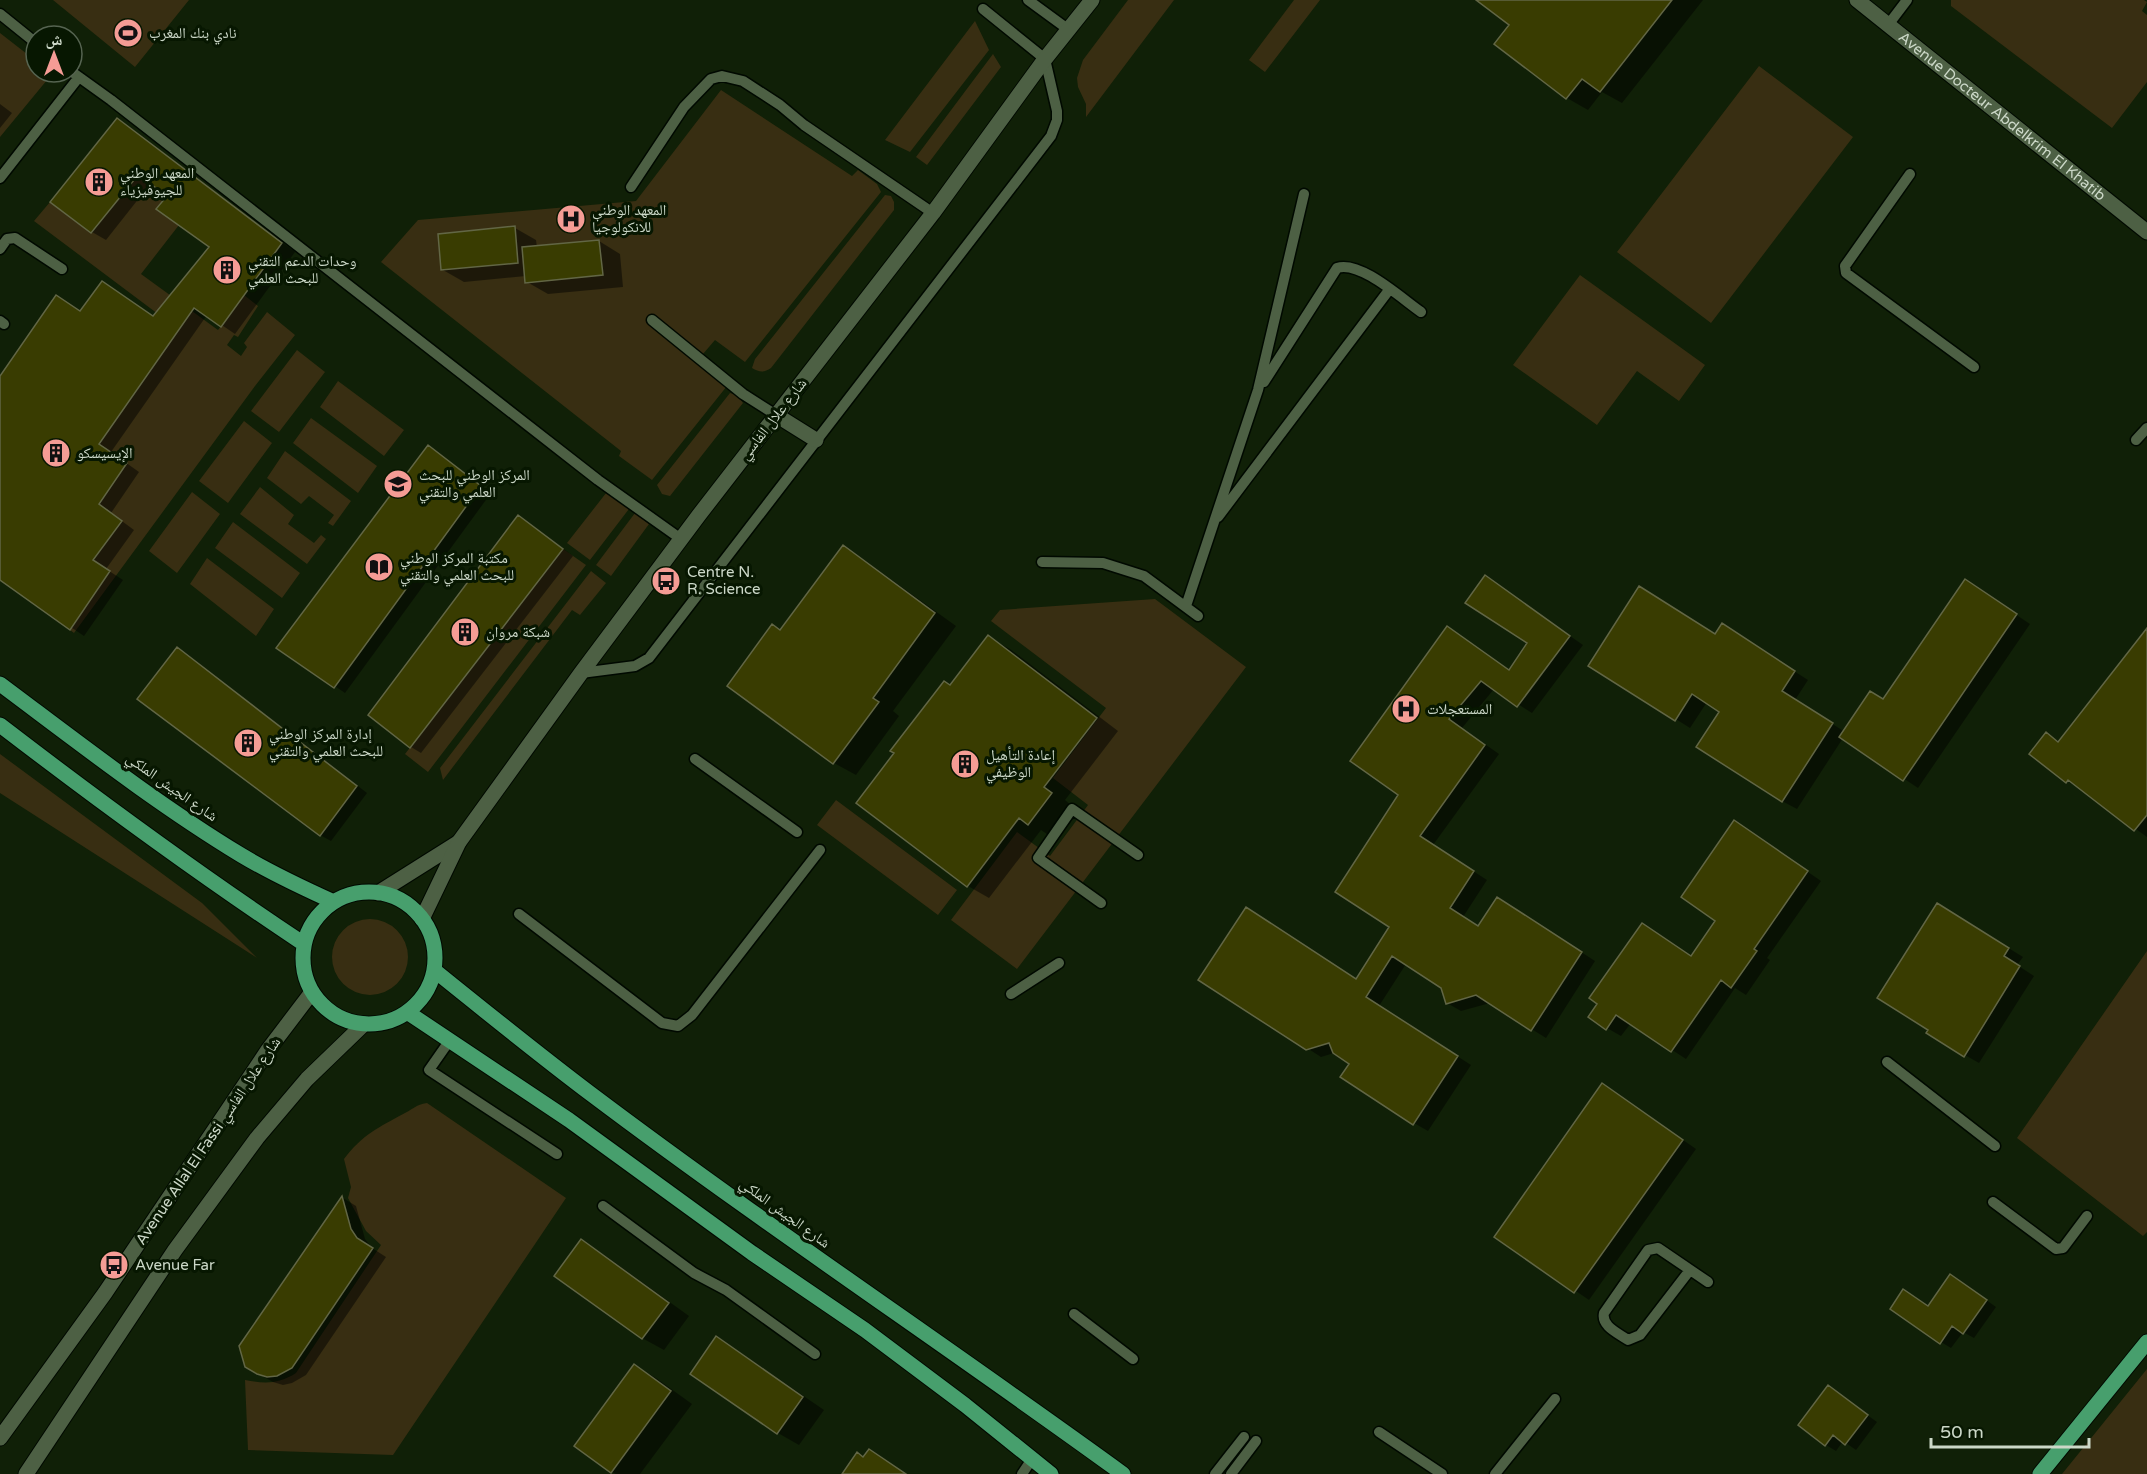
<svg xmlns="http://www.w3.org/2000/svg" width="2147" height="1474" font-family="'Varela Round','Noto Naskh Arabic',sans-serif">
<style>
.green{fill:#382e12}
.shadow{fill:#0007}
.building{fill:#393c01;stroke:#626645;stroke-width:1.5}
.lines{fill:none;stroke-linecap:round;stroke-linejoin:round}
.service-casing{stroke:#000900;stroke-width:13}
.tertiary-casing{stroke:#000900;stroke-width:17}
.primary-casing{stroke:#000900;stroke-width:17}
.service{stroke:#4d6044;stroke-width:10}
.tertiary{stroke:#4d6044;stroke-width:15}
.primary{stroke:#479f6d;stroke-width:15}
.labels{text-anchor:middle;stroke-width:6;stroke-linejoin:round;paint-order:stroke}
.poi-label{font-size:15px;fill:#ccd8c8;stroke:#071701;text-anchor:start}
.street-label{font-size:15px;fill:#ccd8c8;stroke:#071701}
</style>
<rect width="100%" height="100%" fill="#102007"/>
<!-- green -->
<path class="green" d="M53 0H189L135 67Z
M1128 0H1174L1086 117V104L1078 87 1077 78 1083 60Z
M1294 0H1320L1265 72 1249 60Z
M1951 0H2144L2147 2 2142 11 2147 15V82L2112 128 1951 6Z
M975 21 989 50 910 152 885 140Z
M0 33 36 61V72L52 74 0 137Z
M993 54 1001 67 927 165 916 157Z
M1759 66 1853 137 1711 323 1617 252Z
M721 90 852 176 858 170 877 184 881 192 745 362 715 340 697 361 727 386 652 480 619 456 621 451 381 262 418 220 636 201Z
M138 175 166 197 157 209 179 225 141 274 218 330 244 295 258 306 238 337 234 335 227 345 241 356 247 347 244 343 267 312 295 335 255 386 74 633 70 630 110 571 93 560 122 521 99 504 127 463 99 444 178 329 34 221 50 202 92 233Z
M885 195 891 196 894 202V210L771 368C764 373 759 372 752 368L755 359Z
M1580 275 1705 365 1679 401 1637 371 1597 425 1513 365Z
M297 350 325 372 279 432 251 411Z
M338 381 404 430 384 456 320 407Z
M730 393 737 395 743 403 670 496 662 494 657 485Z
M311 418 377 466 358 493 293 443Z
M244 421 272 443 228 503 199 481Z
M285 451 351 501 333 526 328 523 334 515 309 496 301 504 267 478Z
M260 487 294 515 288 524 314 543 321 535 326 539 307 564 240 514Z
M610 488 632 505 590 560 567 543Z
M192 492 220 514 177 573 149 551Z
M635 513 649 524 611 576 596 565Z
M233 522 300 573 282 598 215 548Z
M563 549 586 565 428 772 405 754Z
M207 558 274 609 256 636 190 584Z
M591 571 606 583 580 615 572 610 443 780 440 768Z
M1155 599 1246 667 1017 969 951 920 1017 832 1050 856 1088 805 1053 778 1106 708 991 621 1000 610Z
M0 754 202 903 257 958 0 793Z
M836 800 957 890 938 915 817 825Z
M332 957a38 38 0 1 1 76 0a38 38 0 1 1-76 0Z
M2147 951V1232L2143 1236 2017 1138Z
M427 1103 566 1198 393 1455 248 1450 245 1380C265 1384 279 1384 296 1373L381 1245 366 1231 348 1198 351 1187 344 1159C362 1135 379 1127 405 1113 415 1108 415 1105 427 1103Z
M2147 1369V1474H2062Z"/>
<!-- shadow -->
<path class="shadow" d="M1495 0H1703L1622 103 1602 92 1588 110 1567 98 1511 25Z
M0 104 12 113 0 128Z
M117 120 130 128 295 252 235 334 207 315 111 452 139 472 111 513 134 530 106 569 123 580 84 636 0 579V377L81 312 155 317 211 247 169 196 151 183 106 240 92 232 52 201Z
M515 228 536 240 537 247 599 241 620 254 623 287 548 294 527 282 526 276 464 282 443 270Z
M428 447 491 493 345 693 279 648Z
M529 523 573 556 421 753 411 747Z
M843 547 864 560 956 626 893 711 899 716 856 775 834 763 729 686 781 631Z
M1485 577 1583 645 1532 713 1494 689 1462 728 1499 754 1433 845 1487 880 1463 917 1479 928 1511 907 1595 961 1546 1038 1490 1003 1461 1011 1447 1003 1443 987 1406 964 1379 1006 1471 1065 1428 1131 1414 1123 1351 1063 1334 1053 1321 1057 1307 1048 1357 980 1391 927 1400 794 1448 628 1510 671 1529 643Z
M1979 590 2030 624 1918 788 1843 738 1797 809 1782 801 1721 711 1707 702 1690 728 1590 665 1715 636 1736 634 1808 680 1795 700 1845 732 1884 700Z
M988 637 1010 649 1118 731 1065 800 1073 807 1050 836 1041 830 989 898 968 886 858 802Z
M2147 637V837L2081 789 2067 781 2046 734 2060 742Z
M177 649 188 655 367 793 331 841 320 835Z
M1749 831 1821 881 1767 958 1770 960 1746 995 1735 988 1686 1059 1631 1023 1621 1036 1607 1028 1642 925 1692 957 1717 920Z
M1952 913 2023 957 2017 965 2034 976 1979 1063 1965 1055Z
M1617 1094 1696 1149 1589 1300 1496 1236Z
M343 1198 356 1206 365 1239 372 1248 386 1257 306 1375 292 1383 283 1385 273 1382 257 1373Z
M581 1241 603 1254 689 1316 664 1350 642 1338Z
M1961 1282 1996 1307 1974 1338 1963 1332 1951 1348 1941 1342 1929 1307Z
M716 1338 738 1351 824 1410 799 1445 778 1433 692 1373Z
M635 1366 656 1378 692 1404 640 1474H616L612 1472Z
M1828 1387 1877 1422 1856 1450 1843 1441 1836 1451 1826 1445Z"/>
<!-- building -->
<path class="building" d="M1476 0H1672L1600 92 1582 79 1566 99 1494 44 1509 25Z
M117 118 282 243 221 327 194 308 99 444 127 463 99 504 122 521 93 560 110 571 70 630 0 580V376L56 295 80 311 102 281 153 316 209 247 156 209 167 196 138 175 91 233 50 202Z
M515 226 518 263 441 270 438 234Z
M599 240 603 275 525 283 522 247Z
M428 445 481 486 334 688 276 648Z
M518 515 563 549 410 748 368 715Z
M843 545 935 613 873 698 879 702 833 764 727 686 772 624 780 630Z
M1485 575 1570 636 1517 707 1481 681 1449 719 1485 745 1420 836 1474 871 1450 908 1478 926 1497 897 1582 952 1531 1031 1476 995 1446 1004 1441 988 1392 956 1366 997 1458 1056 1413 1125 1340 1077 1349 1064 1333 1053 1329 1043 1306 1050 1198 980 1246 907 1356 979 1389 927 1335 892 1398 795 1350 761 1447 626 1509 670 1527 643 1465 603Z
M1965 579 2017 614 1903 781 1839 737 1870 691 1883 699Z
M1639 586 1715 634 1722 623 1795 671 1782 691 1833 723 1782 802 1696 747 1719 712 1692 694 1675 721 1588 666Z
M2147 628V815L2134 831 2068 780 2066 783 2029 754 2046 732 2058 742Z
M988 635 1097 718 1044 787 1052 793 1028 825 1019 818 967 887 856 803 894 753 890 751 944 681 950 685Z
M177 647 357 786 320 836 137 699Z
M1734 820 1808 871 1754 949 1757 951 1731 988 1721 980 1671 1052 1616 1015 1606 1030 1588 1017 1597 1004 1589 998 1642 923 1691 956 1715 921 1681 897Z
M1937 903 2009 948 2004 956 2020 966 1964 1057 1926 1033 1928 1030 1877 998Z
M1602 1083 1683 1140 1574 1293 1494 1237Z
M342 1196 351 1229 357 1238 373 1248 292 1368 277 1376 267 1377 257 1374 245 1367 239 1346Z
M581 1239 669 1303 642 1339 554 1276Z
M1950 1274 1987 1300 1963 1334 1952 1326 1940 1344 1890 1309 1903 1289 1928 1306Z
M716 1336 803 1397 777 1434 690 1374Z
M634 1364 671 1391 611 1473 574 1446Z
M1828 1385 1868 1415 1845 1445 1833 1435 1825 1446 1798 1425Z
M869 1449 906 1474H842L857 1452 863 1457Z"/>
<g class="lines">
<!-- service casing -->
<g class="service-casing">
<path id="service" d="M1028 0 1069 30
M0 14 36 43
M1888 25 1907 0
M79 77 111 100 598 480 681 539
M1910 174 1845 266 1846 273 1974 367
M0 178 79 77 72 72
M631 187 684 107 711 79 722 76 743 81 780 105 804 125 933 213
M0 249 7 239 15 238 62 269
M652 320 743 394 776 415
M0 321 4 324
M1264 382 1337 268C1360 260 1402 299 1421 312
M2136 440 2147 428
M1218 517 1389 290
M1042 562 1103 563 1144 576 1198 616
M1186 606 1258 390 1304 194
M581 673 635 666 649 658 1051 136 1057 120V111L1045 59 983 9
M695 759 797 832
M1101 903 1038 858 1072 809 1138 855
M519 914 662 1023 678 1026 692 1015 820 850
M1011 994 1059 963
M450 1040 429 1070 557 1154
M1887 1062 1995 1146
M1993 1202 2056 1249 2063 1248 2087 1216
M603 1206 694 1273 726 1290 815 1354
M1690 1270 1640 1335 1628 1340C1618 1333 1601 1326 1604 1313L1648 1250 1658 1248 1708 1282
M1074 1314 1133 1359
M1379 1432 1442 1474
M1022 1474 1032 1459
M1215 1474 1244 1437
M1231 1474 1256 1441
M1495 1474 1555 1399"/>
</g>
<!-- tertiary casing -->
<g class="tertiary-casing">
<g id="tertiary">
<path id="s1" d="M1857 0 2147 232"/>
<path d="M776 415 816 440"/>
<path d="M378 893 459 842"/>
<path d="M422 919 459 842 581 673 699 515 933 213 1045 59 1092 0"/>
<path d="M0 1438 105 1293 268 1050 312 992"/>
<path d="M26 1474 175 1250 257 1138 307 1079 364 1024"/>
</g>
</g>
<!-- primary casing -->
<g class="primary-casing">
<path id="primary" d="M0 684C79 743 157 804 241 855 271 873 303 888 334 902
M0 725C99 801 200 875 304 944
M303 958a66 66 0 1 1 132 0a66 66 0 1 1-132 0Z
M434 970C486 1012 538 1054 591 1094 765 1225 947 1346 1123 1474
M407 1012 569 1120 752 1253 865 1330 965 1405 1051 1474
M2040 1474 2147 1342"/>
</g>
<!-- service -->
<use href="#service" class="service"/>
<!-- tertiary -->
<use href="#tertiary" class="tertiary"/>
<!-- primary -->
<use href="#primary" class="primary"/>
</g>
<!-- icons -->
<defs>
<g id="stadium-disc" transform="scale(1.5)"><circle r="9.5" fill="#f59c95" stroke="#071701"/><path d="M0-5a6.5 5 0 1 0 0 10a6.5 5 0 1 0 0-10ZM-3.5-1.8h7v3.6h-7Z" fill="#111"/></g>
<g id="building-disc" transform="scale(1.5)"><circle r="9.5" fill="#f59c95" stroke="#071701"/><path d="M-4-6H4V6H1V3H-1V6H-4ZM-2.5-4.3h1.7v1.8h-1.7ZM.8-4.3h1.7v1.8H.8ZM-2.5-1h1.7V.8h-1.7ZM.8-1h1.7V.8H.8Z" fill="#111"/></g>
<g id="hospital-disc" transform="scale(1.5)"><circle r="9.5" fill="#f59c95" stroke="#071701"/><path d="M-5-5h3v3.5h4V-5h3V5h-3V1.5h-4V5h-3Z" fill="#111"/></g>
<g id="university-disc" transform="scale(1.5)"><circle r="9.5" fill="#f59c95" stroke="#071701"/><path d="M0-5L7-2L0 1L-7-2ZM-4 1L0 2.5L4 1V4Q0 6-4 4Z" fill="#111"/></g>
<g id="library-disc" transform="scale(1.5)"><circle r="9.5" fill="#f59c95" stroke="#071701"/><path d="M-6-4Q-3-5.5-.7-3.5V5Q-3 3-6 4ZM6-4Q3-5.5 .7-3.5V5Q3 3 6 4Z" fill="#111"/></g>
<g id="bus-disc" transform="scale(1.5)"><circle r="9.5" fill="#f59c95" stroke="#071701"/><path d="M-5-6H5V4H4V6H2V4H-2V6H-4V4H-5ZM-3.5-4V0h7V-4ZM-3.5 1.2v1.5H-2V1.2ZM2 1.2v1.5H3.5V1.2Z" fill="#111"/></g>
</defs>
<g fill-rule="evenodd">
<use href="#stadium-disc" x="128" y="33"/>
<use href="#building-disc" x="99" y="182"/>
<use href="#hospital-disc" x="571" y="219"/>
<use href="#building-disc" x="227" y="270"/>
<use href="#building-disc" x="56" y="453"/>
<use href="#university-disc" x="398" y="484"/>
<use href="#library-disc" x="379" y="567"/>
<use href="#bus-disc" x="666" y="581"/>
<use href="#building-disc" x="465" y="632"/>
<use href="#hospital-disc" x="1406" y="709"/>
<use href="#building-disc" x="248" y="743"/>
<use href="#building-disc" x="965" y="764"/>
<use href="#bus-disc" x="114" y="1265"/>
</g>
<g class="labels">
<!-- poi labels -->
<g class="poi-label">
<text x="149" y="38">نادي بنك المغرب</text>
<text x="120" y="178">المعهد الوطني<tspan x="120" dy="17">للجيوفيزياء</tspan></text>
<text x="592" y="215">المعهد الوطني<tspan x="592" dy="17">للانكولوجيا</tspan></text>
<text x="248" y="266">وحدات الدعم التقني<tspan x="248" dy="17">للبحث العلمي</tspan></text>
<text x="77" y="458">اﻹيسيسكو</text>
<text x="419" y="480">المركز الوطني للبحث<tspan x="419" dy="17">العلمي والتقني</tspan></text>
<text x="400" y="563">مكتبة المركز الوطني<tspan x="400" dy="17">للبحث العلمي والتقني</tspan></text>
<text x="687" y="577">Centre N.<tspan x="687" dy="17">R. Science</tspan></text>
<text x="486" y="637">شبكة مروان</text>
<text x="1427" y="714">المستعجلات</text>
<text x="269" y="739">إدارة المركز الوطني<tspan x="269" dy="17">للبحث العلمي والتقني</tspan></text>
<text x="986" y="760">إعادة التأهيل<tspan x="986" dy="17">الوظيفي</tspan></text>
<text x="135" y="1270">Avenue Far</text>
</g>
<!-- street labels -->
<g class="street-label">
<text dy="5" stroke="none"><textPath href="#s1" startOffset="186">Avenue Docteur Abdelkrim El Khatib</textPath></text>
<text transform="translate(773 419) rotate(-52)" y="5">شارع علال الفاسي</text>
<text transform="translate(172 787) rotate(35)" y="5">شارع الجيش الملكي</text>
<text transform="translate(208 1141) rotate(-56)" y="5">Avenue Allal El Fassi شارع علال الفاسي</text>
<text transform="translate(785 1213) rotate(36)" y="5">شارع الجيش الملكي</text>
</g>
</g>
<!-- north arrow -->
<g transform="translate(54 54)"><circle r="28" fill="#071701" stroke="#566451" stroke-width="1.5"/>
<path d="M0-4.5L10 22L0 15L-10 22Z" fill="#f59c95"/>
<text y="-9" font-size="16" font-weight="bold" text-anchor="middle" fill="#ccd8c8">ش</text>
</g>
<!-- scale -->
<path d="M1931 1438v9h158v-9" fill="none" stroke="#ccd8c8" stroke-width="3"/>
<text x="1940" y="1438" font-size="18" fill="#ccd8c8" stroke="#071701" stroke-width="4.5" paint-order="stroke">50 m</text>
</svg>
